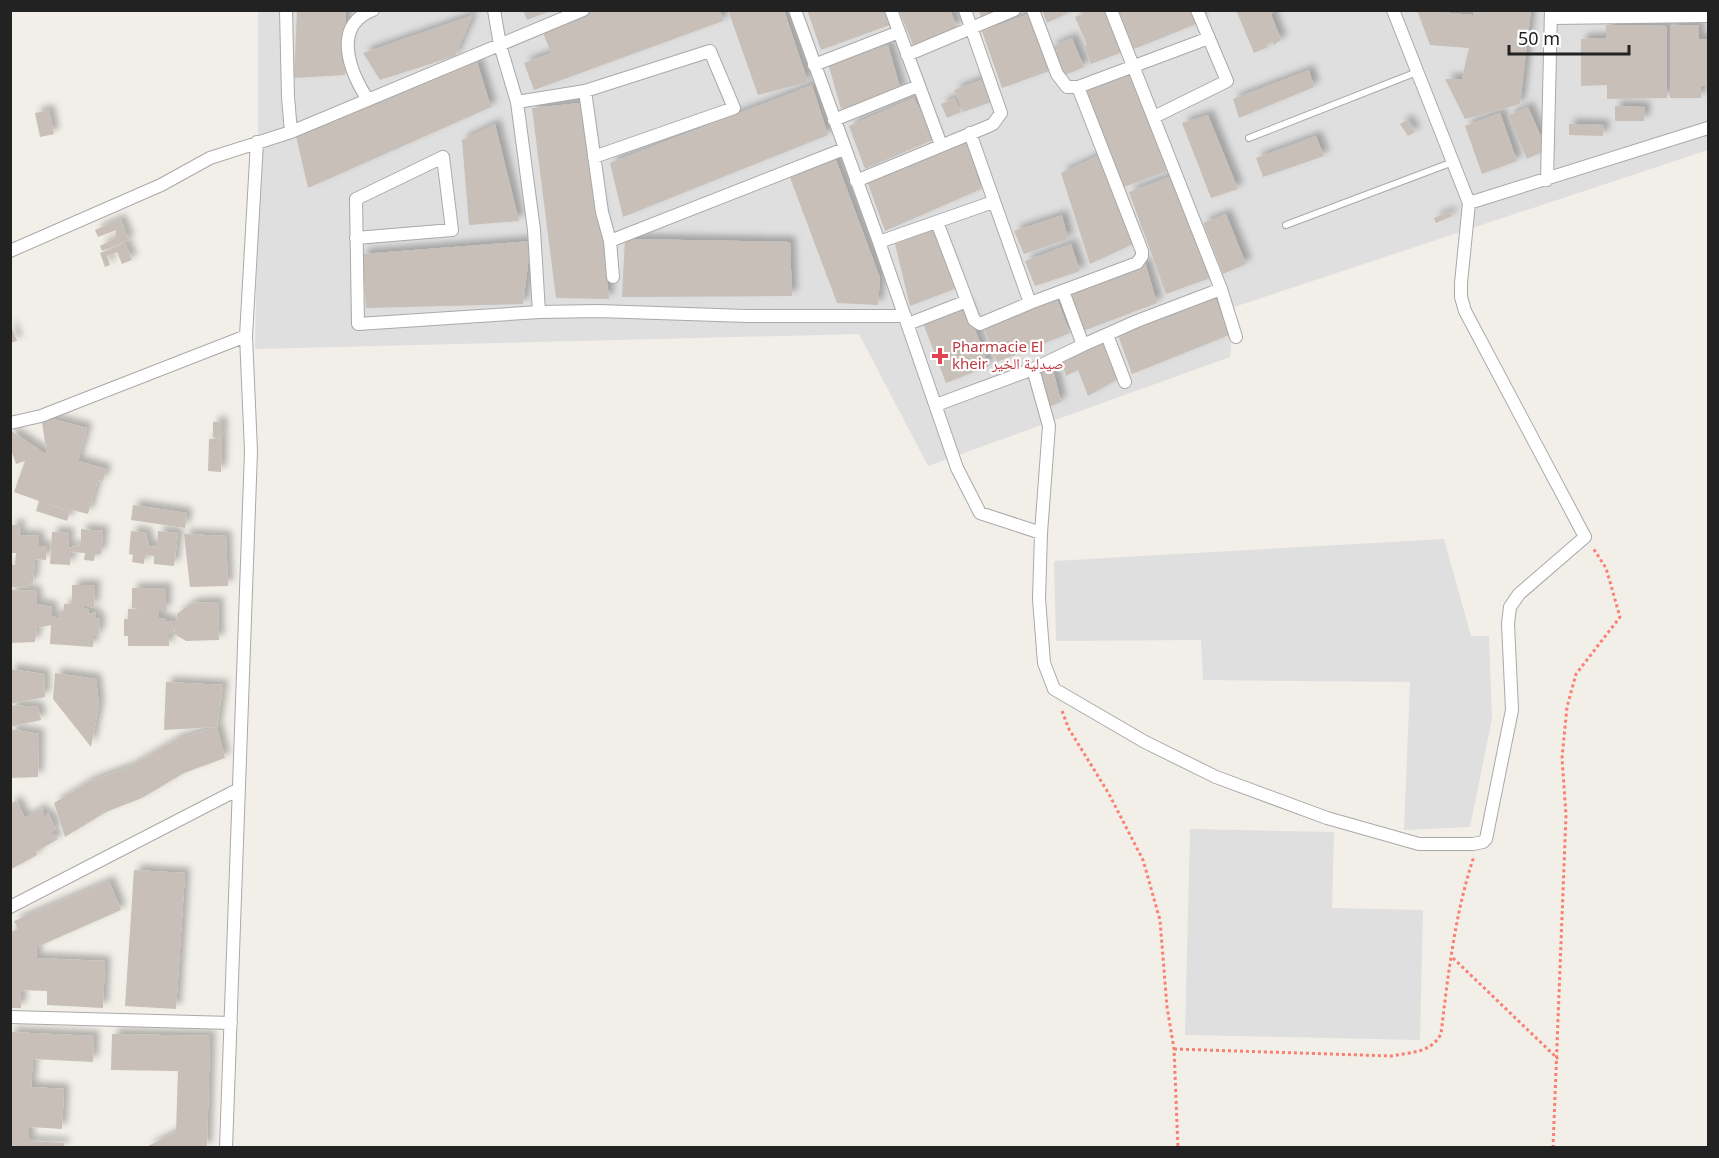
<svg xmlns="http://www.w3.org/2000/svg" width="1719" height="1158" font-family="'Noto Sans','Noto Naskh Arabic',sans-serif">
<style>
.residential{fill:#e0dfdf}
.building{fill:#c7bfb8;filter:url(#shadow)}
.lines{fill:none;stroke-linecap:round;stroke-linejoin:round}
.lane-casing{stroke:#a9a9a9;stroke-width:8}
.street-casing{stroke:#a9a9a9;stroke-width:14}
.path{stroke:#fa8072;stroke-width:3;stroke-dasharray:3 3;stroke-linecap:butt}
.lane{stroke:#fff;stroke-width:6}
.street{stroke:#fff;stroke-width:12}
.health-dot{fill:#e0444e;stroke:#fff;stroke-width:2}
.labels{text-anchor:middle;stroke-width:4.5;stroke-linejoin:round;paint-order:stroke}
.health-label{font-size:15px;fill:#be3a42;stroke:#fff;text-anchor:start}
</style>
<defs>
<filter id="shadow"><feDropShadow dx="5.5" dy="-5.5" stdDeviation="3" flood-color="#0004"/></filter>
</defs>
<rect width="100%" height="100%" fill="#f2efe9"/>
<!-- residential -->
<path class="residential" d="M258 11H1708V150L1234 307 1230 357 928 466 859 334 255 349 258 190Z
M1444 539 1471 636H1489L1492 719 1470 827 1404 830 1410 682 1203 680 1201 640 1056 641 1054 561Z
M1190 829 1334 832 1332 908 1423 910 1420 1040 1185 1035Z"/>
<!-- building -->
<path class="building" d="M297 10H346L345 75 294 78Z
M523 10H550V11L527 20Z
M597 10H720L723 21 534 90 524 63 551 53 542 30Z
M728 10H784L808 82 758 95Z
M807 10H887L892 24 821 50Z
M899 10H950L957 27 913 45Z
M979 10H1001L981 18Z
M1042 10H1067L1068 13 1047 23Z
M1093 10H1109L1125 51 1091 64 1084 46 1087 45 1075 17Z
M1118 10H1196L1201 22 1134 49Z
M1236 10H1276L1271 14 1281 40 1274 45 1272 42 1266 44 1268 47 1254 53Z
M1417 10 1473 15 1474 10H1531L1520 104 1465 119 1445 79H1462L1469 48 1430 45Z
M1029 14 1049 71 1002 88 982 31Z
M473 15 455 56 380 80 363 53Z
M1606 25 1667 26V98L1607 99V85L1581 86V39L1606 38Z
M1699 25V39H1708V86H1701V98H1670V26Z
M1072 38 1084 67 1063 76 1051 47Z
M888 45 901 91 841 109 828 63Z
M477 62 491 107 308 188 296 136Z
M1309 70 1314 87 1239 118 1233 99Z
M1131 75 1167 171 1124 187 1085 91Z
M983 79 991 102 963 112 954 90Z
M812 85 828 135 623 217 610 163Z
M914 98 935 139 865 169 849 126Z
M955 98 961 112 947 118 941 104Z
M580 103 601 223 609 299 556 298 532 108Z
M1615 106 1645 107 1644 121H1615Z
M1528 107 1547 150 1527 159 1508 116Z
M49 110 54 134 40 137 35 113Z
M1500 113 1517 161 1482 174 1465 126Z
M1208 115 1238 189 1211 198 1182 123Z
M1407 120 1415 132 1408 136 1400 124Z
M495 124 519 221 469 225 462 140Z
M1569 124 1604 125 1603 136 1569 135Z
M1316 136 1324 156 1263 177 1256 158Z
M966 138 981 189 885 231 867 181Z
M1100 155 1135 243 1090 264 1061 173Z
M835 157 880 278 878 305 837 303 789 175Z
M1169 177 1210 278 1166 294 1129 192Z
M1450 212 1452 216 1436 223 1434 218Z
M1226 214 1246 264 1223 274 1203 223Z
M1062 215 1068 239 1024 254 1014 231Z
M120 219 129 240 102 251 100 246 116 238V230L98 237 95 230Z
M934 228 957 288 910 306 895 244Z
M625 239 790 242 792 296 622 297Z
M531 241 523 304 366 308 362 254Z
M125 243 132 260 122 264 117 252 107 256 110 265 105 267 100 253Z
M1071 244 1080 271 1035 286 1025 261Z
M1145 262 1157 303 1083 331 1071 293Z
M1215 297 1229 335 1132 374 1118 335Z
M1057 299 1070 333 997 362 984 328Z
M966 306 989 366 946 383 923 323Z
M10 323 17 341 10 343Z
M1104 342 1118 379 1088 396 1078 370 1066 376 1061 360Z
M1053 369 1061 402 1047 408 1037 373Z
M41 416 87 428 78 461 106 469 103 481 98 480 88 514 44 503 70 512 67 521 36 511 39 501 14 492 25 461 16 464 10 447V430L47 455Z
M213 422H222V439L221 472 208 471 209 439H222L213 437Z
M133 505 187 513 185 528 131 520Z
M11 525H20L19 535 39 536V546H47L46 560 35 559 33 583H28V588L10 587V564L15 565 16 553H10Z
M81 529 103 531 101 554H95L94 561 84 560 85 553 71 552 70 565 50 564 52 532 69 533 68 548 81 545Z
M131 531 146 533 149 546 157 547 158 531 178 533 174 566 154 564V556L145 555 144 564 132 562 133 555 129 554Z
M184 534 226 536 228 586 190 587Z
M72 585H95L94 608 83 605 84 608 89 610 88 614 96 612 95 619 100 618 99 635 94 636 93 647 50 644 51 625 37 628 35 642 10 643V590L36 591 37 604 52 607V616L58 619V613H64V604H72Z
M132 588H166V611H159V618H166V622L174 621V634H169V646H128V636H124V619H128V609H142L132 608Z
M218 602 219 640 186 641 174 634 177 614 192 603Z
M10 669 44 674 45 697 10 704Z
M55 673 96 679 99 705 91 747 53 699Z
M166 682 223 685 217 727 164 730Z
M10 705 38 707 41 720 10 727Z
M217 727 225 758 184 773 142 798 106 812 65 837 54 803 90 781 129 767 177 739Z
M10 729 39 734 38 777 10 778Z
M16 801 25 818 42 808 44 817 48 813 56 829 51 832 58 839 36 852 37 855 10 870V804Z
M134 870 185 873 176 1009 125 1006Z
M109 881 121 910 37 947 36 958 105 961 103 1008 47 1005V991L21 990V1008H10V932L18 929 14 921Z
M10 1032 94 1036 93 1062 33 1059 31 1087 64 1089 62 1129 29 1127V1141L64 1143V1148H10Z
M112 1034 210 1036 207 1148H144L176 1132 178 1071 111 1070Z"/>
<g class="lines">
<!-- lane casing -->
<g class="lane-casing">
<path id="lane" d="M1249 138 1417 72
M1286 225 1453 162"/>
</g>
<!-- street casing -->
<g class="street-casing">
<path id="street" d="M286 10 288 97 291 132
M494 10 500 45 517 102 534 230 539 312
M795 10 879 242 957 468 980 513 1041 533
M891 10 941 145
M1033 10 1057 74 1067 87H1078
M1111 10 1221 289 1236 337
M1552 18 1708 16
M907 55 1014 10
M814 65 899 32
M585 91 710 51 734 108 594 157
M368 100C350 72 331 26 373 10
M517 102 585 91 602 212 610 241
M1154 117 1227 81 1197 10
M834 120 918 86
M1547 180 1551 10
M856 181 989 126 993 124 1001 113 965 10
M1469 203 1708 128
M937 222 967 301
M356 238 452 230 443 157 356 199 358 324 539 312 598 311 747 316H905
M879 242 993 202
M10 251 161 185 210 158 291 132 583 10
M613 277 610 241 844 149
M1030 303 1137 263 1142 256V251L1078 87 1209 38
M908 324 967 301 974 320 980 324 1030 303 970 133
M1107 335 1125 382
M246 336 257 142
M1083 345 1137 321 1221 289
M1033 369 1049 426 1041 533 1039 599 1044 663 1054 689 1145 742 1216 777 1327 818 1419 844H1473L1483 842 1486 839 1512 710 1508 624 1510 607 1519 594 1585 537 1465 311 1461 297V283L1469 203 1393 10
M936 405 1033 369 1083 345 1063 291
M10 423 41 416 246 336 251 451 226 1148
M10 907 239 789
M10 1017 231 1023"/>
</g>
<!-- path -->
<path class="path" d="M1062 711 1069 729 1109 794 1143 860 1160 920 1167 1007 1174 1049 1178 1148
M1453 958 1558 1059
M1174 1049 1392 1056C1411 1052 1431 1053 1441 1034 1448 975 1455 913 1474 856
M1553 1148 1566 815 1562 758 1567 707 1576 674 1620 617 1606 568 1593 548"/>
<!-- lane -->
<use href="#lane" class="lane"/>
<!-- street -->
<use href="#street" class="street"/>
</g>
<!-- markers -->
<path class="health-dot" d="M937 347h6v6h6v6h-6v6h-6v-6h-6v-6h6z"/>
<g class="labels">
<!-- health labels -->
<g class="health-label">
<text x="952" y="352">Pharmacie El<tspan x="952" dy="17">kheir صيدلية الخير</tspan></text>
</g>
</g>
<!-- border -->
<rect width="1719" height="1158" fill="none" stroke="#222222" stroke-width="24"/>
<!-- scale -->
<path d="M1509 45v9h120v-9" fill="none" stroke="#222222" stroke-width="3"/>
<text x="1518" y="45" font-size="18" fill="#222222" stroke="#ffffff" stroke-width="4.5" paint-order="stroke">50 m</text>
</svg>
